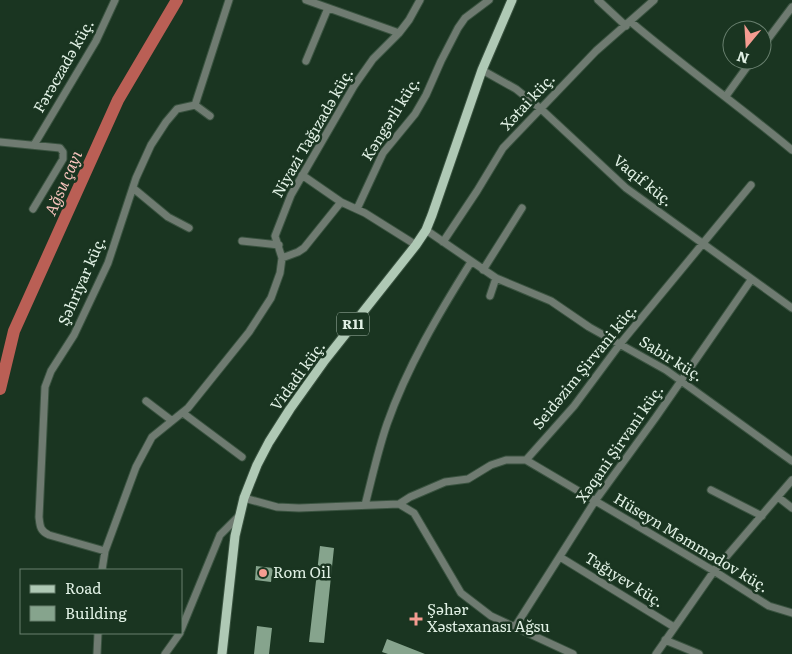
<svg xmlns="http://www.w3.org/2000/svg" width="792" height="654" font-family="Literata,serif">
<style>
.lines{fill:none;stroke-linecap:round;stroke-linejoin:round}
.river{stroke:#ba5f55;stroke-width:12}
.building{fill:#86a48d}
.minor-casing{stroke:#3a5340;stroke-width:9}
.major-casing{stroke:#3a5340;stroke-width:11}
.minor{stroke:#6f7b71;stroke-width:7}
.major{stroke:#afc9b5;stroke-width:9}
.poi-dot{fill:#f59c91;stroke:#1a3521;stroke-width:2}
.labels{text-anchor:middle;stroke-width:5;stroke-linejoin:round;paint-order:stroke}
.shield{fill:#1a3521;stroke:#a5b8aa;stroke-width:1}
.shield-label{font-size:14px;font-weight:bold;fill:#e0f0e4}
.street-label{font-size:15px;fill:#e0f0e4;stroke:#1a3521}
.poi-label{font-size:15px;fill:#e0f0e4;stroke:#1a3521;text-anchor:start}
.water-label{font-size:16px;font-style:italic;fill:#f5c2bb;stroke:#1a3521}
</style>
<rect width="100%" height="100%" fill="#1a3521"/>
<g class="lines">
<!-- river -->
<path class="river" d="M0 389 14 331 118 100 177 0"/>
</g>
<!-- building -->
<path class="building" d="M320 546 334 548 324 643 309 642Z
M256 566 273 568 271 582 255 580Z
M257 626 272 628 269 654H254Z
M387 639 425 654H388L382 652Z"/>
<g class="lines">
<!-- minor casing -->
<g class="minor-casing">
<path id="minor" d="M306 0 399 33
M598 0 626 26
M631 22C683 66 739 106 792 150
M762 47 792 7
M306 61 328 8
M482 70 516 89 541 109 626 188 792 308
M726 96 752 60
M195 105 210 116
M0 142 60 148 63 152V159L33 209
M34 145 96 41 115 0
M302 175 341 202 365 213 416 245
M133 188 168 217 189 228
M357 209 383 153 415 114 426 95 441 61 458 28 465 18 489 0
M426 230 496 278 551 301 589 327 666 370 792 461
M242 241 279 245
M443 242 477 191 503 148 596 51 654 0
M282 258 298 252 304 248 341 202
M483 270 522 208
M490 296 496 278
M146 401 171 420
M183 413 242 457
M526 460 714 571 769 606 792 613
M711 490 762 516
M778 497 792 508
M244 498 277 507 299 508 399 504 414 513 461 593 491 616 573 654
M399 504 410 497 445 482 468 479 491 465 506 460H526L574 406 620 344 751 185
M365 505C372 478 378 450 387 424 407 367 439 313 471 262
M105 551 49 535C40 531 40 526 39 517L45 387 51 371 74 335 108 263 136 178 151 145 166 122 177 109 195 105 229 0
M560 557 674 627
M102 570 105 551 136 467 152 437 188 408 249 332 271 298 280 273 282 258 275 236 291 195 354 86 373 59 399 33 409 20 420 0
M515 627 595 501 656 417 751 280
M181 630 220 535 238 517
M665 640 699 654
M97 654 98 633
M165 654 180 633
M656 654 714 571 792 480"/>
</g>
<!-- major casing -->
<g class="major-casing">
<path id="major" d="M222 654 235 536 244 498 257 465 269 442 290 409 325 360 416 245 426 230 432 215 482 70 512 0"/>
</g>
<!-- minor -->
<use href="#minor" class="minor"/>
<!-- major -->
<use href="#major" class="major"/>
</g>
<!-- markers -->
<g class="poi-dot">
<circle cx="263" cy="573" r="5"/>
<path d="M413.5 611.5h5v5h5v5h-5v5h-5v-5h-5v-5h5z"/>
</g>
<g class="labels">
<!-- shield labels -->
<rect class="shield" x="337" y="312.5" width="32" height="23" rx="4"/>
<g class="shield-label">
<text x="353" y="329">R11</text>
</g>
<!-- street labels -->
<g class="street-label">
<text transform="translate(64 66) rotate(-60)" y="5">Fərəczadə küç.</text>
<text transform="translate(528 102) rotate(-47)" y="5">Xətai küç.</text>
<text transform="translate(391 119) rotate(-58)" y="5">Kəngərli küç.</text>
<text transform="translate(313 133) rotate(-60)" y="5">Niyazi Tağızadə küç.</text>
<text transform="translate(643 181) rotate(39)" y="5">Vaqif küç.</text>
<text transform="translate(82 281) rotate(-66)" y="5">Şəhriyar küç.</text>
<text transform="translate(671 359) rotate(32)" y="5">Sabir küç.</text>
<text transform="translate(585 367) rotate(-51)" y="5">Seidəzim Şirvani küç.</text>
<text transform="translate(298 376) rotate(-54)" y="5">Vidadi küç.</text>
<text transform="translate(620 444) rotate(-55)" y="5">Xəqani Şirvani küç.</text>
<text transform="translate(691 543) rotate(31)" y="5">Hüseyn Məmmədov küç.</text>
<text transform="translate(624 580) rotate(32)" y="5">Tağıyev küç.</text>
</g>
<!-- poi labels -->
<g class="poi-label">
<text x="273" y="578">Rom Oil</text>
<text x="427" y="615">Şəhər<tspan x="427" dy="17">Xəstəxanası Ağsu</tspan></text>
</g>
<!-- water labels -->
<g class="water-label">
<text transform="translate(63 183) rotate(-66)" y="6">Ağsu çayı</text>
</g>
</g>
<!-- legend -->
<rect x="20" y="569" width="162" height="65" fill="#1a3521" stroke="#69806f"/>
<rect x="30" y="585" width="25" height="8" fill="#afc9b5" stroke="#69806f"/>
<text x="65" y="594" font-size="15" fill="#e0f0e4">Road</text>
<rect x="30" y="606" width="25" height="15" fill="#86a48d" stroke="#69806f"/>
<text x="65" y="619" font-size="15" fill="#e0f0e4">Building</text>
<!-- north arrow -->
<g transform="translate(747 45) rotate(198)"><circle r="24" fill="#1a3521" stroke="#69806f"/>
<path d="M0-4L9 19L0 12L-9 19Z" fill="#f59c91"/>
<text y="-8" font-size="14" font-weight="bold" text-anchor="middle" fill="#e0f0e4">N</text>
</g>
</svg>
